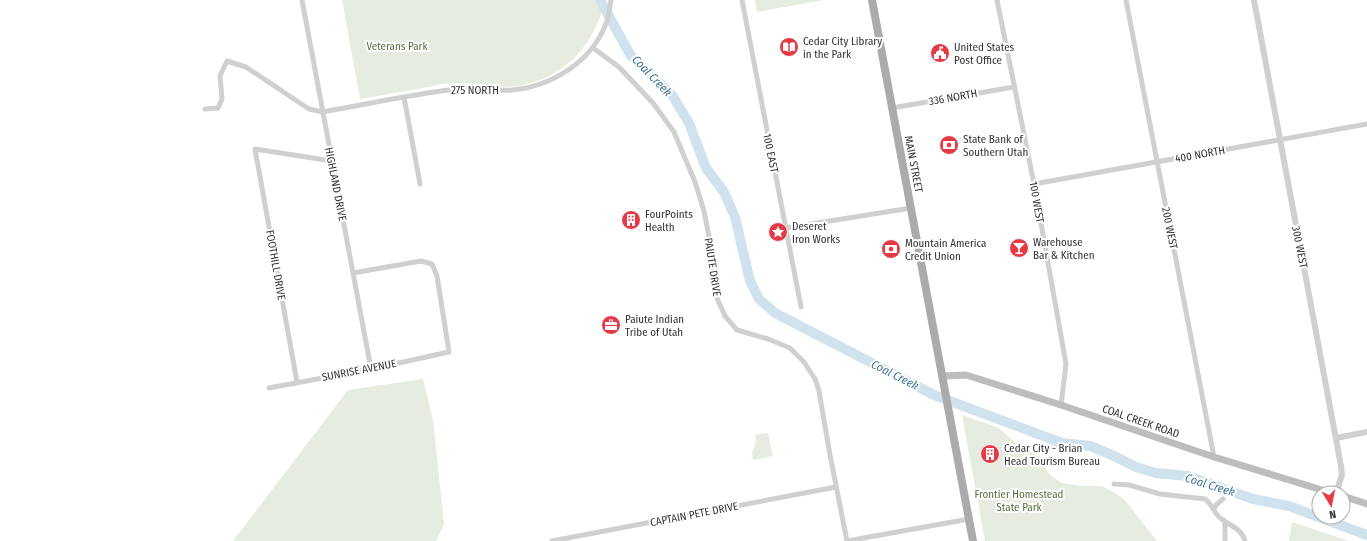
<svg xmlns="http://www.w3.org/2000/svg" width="1367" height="541" font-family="'Fira Sans Condensed',sans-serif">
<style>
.green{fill:#e6ecdf}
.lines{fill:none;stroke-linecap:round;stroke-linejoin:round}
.river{stroke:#cfe2ee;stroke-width:10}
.minor{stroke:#d0d0d0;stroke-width:5}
.tertiary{stroke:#d0d0d0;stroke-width:6}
.secondary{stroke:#bdbdbd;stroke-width:7}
.primary{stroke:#ababab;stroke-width:8}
.labels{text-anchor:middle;stroke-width:4;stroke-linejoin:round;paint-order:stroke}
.poi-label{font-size:11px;fill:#333;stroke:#fff;text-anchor:start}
.park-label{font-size:11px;fill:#56703f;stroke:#fff}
.street-label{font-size:11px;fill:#333;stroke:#fff}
.water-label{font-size:12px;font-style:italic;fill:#3f7597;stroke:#fff}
</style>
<rect width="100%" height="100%" fill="#fff"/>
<!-- green -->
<path class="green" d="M342 0H605C595 43 568 75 523 85 500 90 476 82 453 83 443 83 433 86 423 88 402 92 381 95 360 99Z
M755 0H824L757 12Z
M423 379 433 420 444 524 436 541H233L348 390Z
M962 415 999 428 1019 446 1037 456 1050 475 1062 483 1082 486H1101L1112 491 1124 499 1157 541H985Z
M768 433 773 456 753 460 752 453 756 442 755 435Z
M1292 522 1349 541H1289Z"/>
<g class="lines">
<!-- river -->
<path class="river" d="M600 0 631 56 672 95 689 123 706 168 724 192 735 217 750 281 759 299 775 313 934 395 1062 443 1090 446 1112 455 1136 467 1156 473 1187 476 1253 499 1289 506 1367 535"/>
<!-- minor -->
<path class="minor" d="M302 0 371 369
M742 0 801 307
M997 0 1034 184 1066 364 1061 405
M1126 0 1214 457
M593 48 619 67 653 103 674 132 695 182 704 211 710 242 716 296 725 316 737 330 768 339 790 348 804 362 815 379 819 391 830 455 847 541
M404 97 420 184
M892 108 1014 87
M205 109 218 108 222 99 220 76 227 61 246 67 309 109 323 112C368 104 412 94 457 89 476 86 494 92 512 90 553 86 593 61 607 21 609 14 610 7 611 0
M1034 184 1367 124
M786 228 911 208
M297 382 255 149 332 161
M269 388 371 369 449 352 437 276 432 264 421 261 353 273
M1114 484 1129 485 1160 494 1205 499C1212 504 1213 511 1219 517 1228 525 1242 528 1245 541
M1214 509 1216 505 1223 499
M1224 520 1225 526V541
M552 541 836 487
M847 541 969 519"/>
<!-- tertiary -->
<path class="tertiary" d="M1254 0 1341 466 1342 475 1336 493
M1336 438 1367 432"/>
<!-- secondary -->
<path class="secondary" d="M942 376 966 375 1061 405 1214 457 1332 493
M1343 496 1367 504"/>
<!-- primary -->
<path class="primary" d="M872 0 973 541"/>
</g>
<!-- icons -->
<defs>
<g id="library-disc" transform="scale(1)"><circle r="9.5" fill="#e63946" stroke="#fff"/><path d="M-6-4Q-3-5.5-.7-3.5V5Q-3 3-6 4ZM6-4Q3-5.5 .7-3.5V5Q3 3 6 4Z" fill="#fff"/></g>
<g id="civic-disc" transform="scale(1)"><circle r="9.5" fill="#e63946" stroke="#fff"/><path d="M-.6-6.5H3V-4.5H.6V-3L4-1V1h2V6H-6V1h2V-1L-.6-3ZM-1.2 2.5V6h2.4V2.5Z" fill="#fff"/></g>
<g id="bank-disc" transform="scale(1)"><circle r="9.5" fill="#e63946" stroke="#fff"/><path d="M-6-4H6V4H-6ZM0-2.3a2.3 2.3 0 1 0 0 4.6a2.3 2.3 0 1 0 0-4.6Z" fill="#fff"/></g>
<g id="building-disc" transform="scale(1)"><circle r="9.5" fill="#e63946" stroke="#fff"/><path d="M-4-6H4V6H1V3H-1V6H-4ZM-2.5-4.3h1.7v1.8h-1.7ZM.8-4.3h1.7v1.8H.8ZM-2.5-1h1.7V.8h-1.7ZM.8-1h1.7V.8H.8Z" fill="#fff"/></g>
<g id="sight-disc" transform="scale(1)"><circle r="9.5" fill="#e63946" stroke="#fff"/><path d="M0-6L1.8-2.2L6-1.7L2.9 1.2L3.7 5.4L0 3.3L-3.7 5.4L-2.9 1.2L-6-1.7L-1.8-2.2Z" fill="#fff"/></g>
<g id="bar-disc" transform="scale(1)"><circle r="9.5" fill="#e63946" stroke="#fff"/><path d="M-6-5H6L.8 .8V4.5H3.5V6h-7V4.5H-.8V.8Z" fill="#fff"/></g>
<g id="office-disc" transform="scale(1)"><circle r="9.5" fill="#e63946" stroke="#fff"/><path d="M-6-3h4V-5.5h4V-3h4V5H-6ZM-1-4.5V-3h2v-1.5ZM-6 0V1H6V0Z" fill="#fff"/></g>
</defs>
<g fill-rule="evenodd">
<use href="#library-disc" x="789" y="47"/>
<use href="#civic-disc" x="940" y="53"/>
<use href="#bank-disc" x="949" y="145"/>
<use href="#building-disc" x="631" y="220"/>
<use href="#sight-disc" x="778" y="232"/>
<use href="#bar-disc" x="1019" y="248"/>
<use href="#bank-disc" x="891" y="249"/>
<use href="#office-disc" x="611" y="325"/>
<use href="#building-disc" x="990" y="454"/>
</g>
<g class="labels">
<!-- poi labels -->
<g class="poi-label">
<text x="803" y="45">Cedar City Library<tspan x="803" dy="13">in the Park</tspan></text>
<text x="954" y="51">United States<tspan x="954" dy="13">Post Office</tspan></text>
<text x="963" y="143">State Bank of<tspan x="963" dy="13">Southern Utah</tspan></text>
<text x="645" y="218">FourPoints<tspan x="645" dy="13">Health</tspan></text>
<text x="792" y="230">Deseret<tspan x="792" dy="13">Iron Works</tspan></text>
<text x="1033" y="246">Warehouse<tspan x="1033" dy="13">Bar &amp; Kitchen</tspan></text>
<text x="905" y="247">Mountain America<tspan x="905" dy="13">Credit Union</tspan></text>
<text x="625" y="323">Paiute Indian<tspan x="625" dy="13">Tribe of Utah</tspan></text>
<text x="1004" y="452">Cedar City - Brian<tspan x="1004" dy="13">Head Tourism Bureau</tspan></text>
</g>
<!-- park labels -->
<g class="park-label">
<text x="397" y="50">Veterans Park</text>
<text x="1019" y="498">Frontier Homestead<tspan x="1019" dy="13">State Park</tspan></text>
</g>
<!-- street labels -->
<g class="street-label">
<text x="475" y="94">275 NORTH</text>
<text transform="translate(953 97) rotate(-10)" y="4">336 NORTH</text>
<text transform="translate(771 153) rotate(79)" y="4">100 EAST</text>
<text transform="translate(1200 154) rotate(-10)" y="4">400 NORTH</text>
<text transform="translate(914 164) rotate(79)" y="4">MAIN STREET</text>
<text transform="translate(336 184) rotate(79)" y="4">HIGHLAND DRIVE</text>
<text transform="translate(1037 202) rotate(80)" y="4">100 WEST</text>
<text transform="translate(1170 228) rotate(79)" y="4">200 WEST</text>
<text transform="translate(1300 247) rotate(79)" y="4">300 WEST</text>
<text transform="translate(276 265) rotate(80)" y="4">FOOTHILL DRIVE</text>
<text transform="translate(713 267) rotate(81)" y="4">PAIUTE DRIVE</text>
<text transform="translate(359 370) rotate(-11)" y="4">SUNRISE AVENUE</text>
<text transform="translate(1141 421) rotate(19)" y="4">COAL CREEK ROAD</text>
<text transform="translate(694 514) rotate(-11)" y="4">CAPTAIN PETE DRIVE</text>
</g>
<!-- water labels -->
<g class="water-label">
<text transform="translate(652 76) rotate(46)" y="4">Coal Creek</text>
<text transform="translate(895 375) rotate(27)" y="4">Coal Creek</text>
<text transform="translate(1210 485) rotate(17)" y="4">Coal Creek</text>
</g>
</g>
<!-- north arrow -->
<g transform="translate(1331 505) rotate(170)"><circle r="19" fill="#ffffff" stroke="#adadad"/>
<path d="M0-3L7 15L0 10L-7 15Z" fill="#e63946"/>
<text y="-6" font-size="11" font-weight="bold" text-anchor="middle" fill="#333333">N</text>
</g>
</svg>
